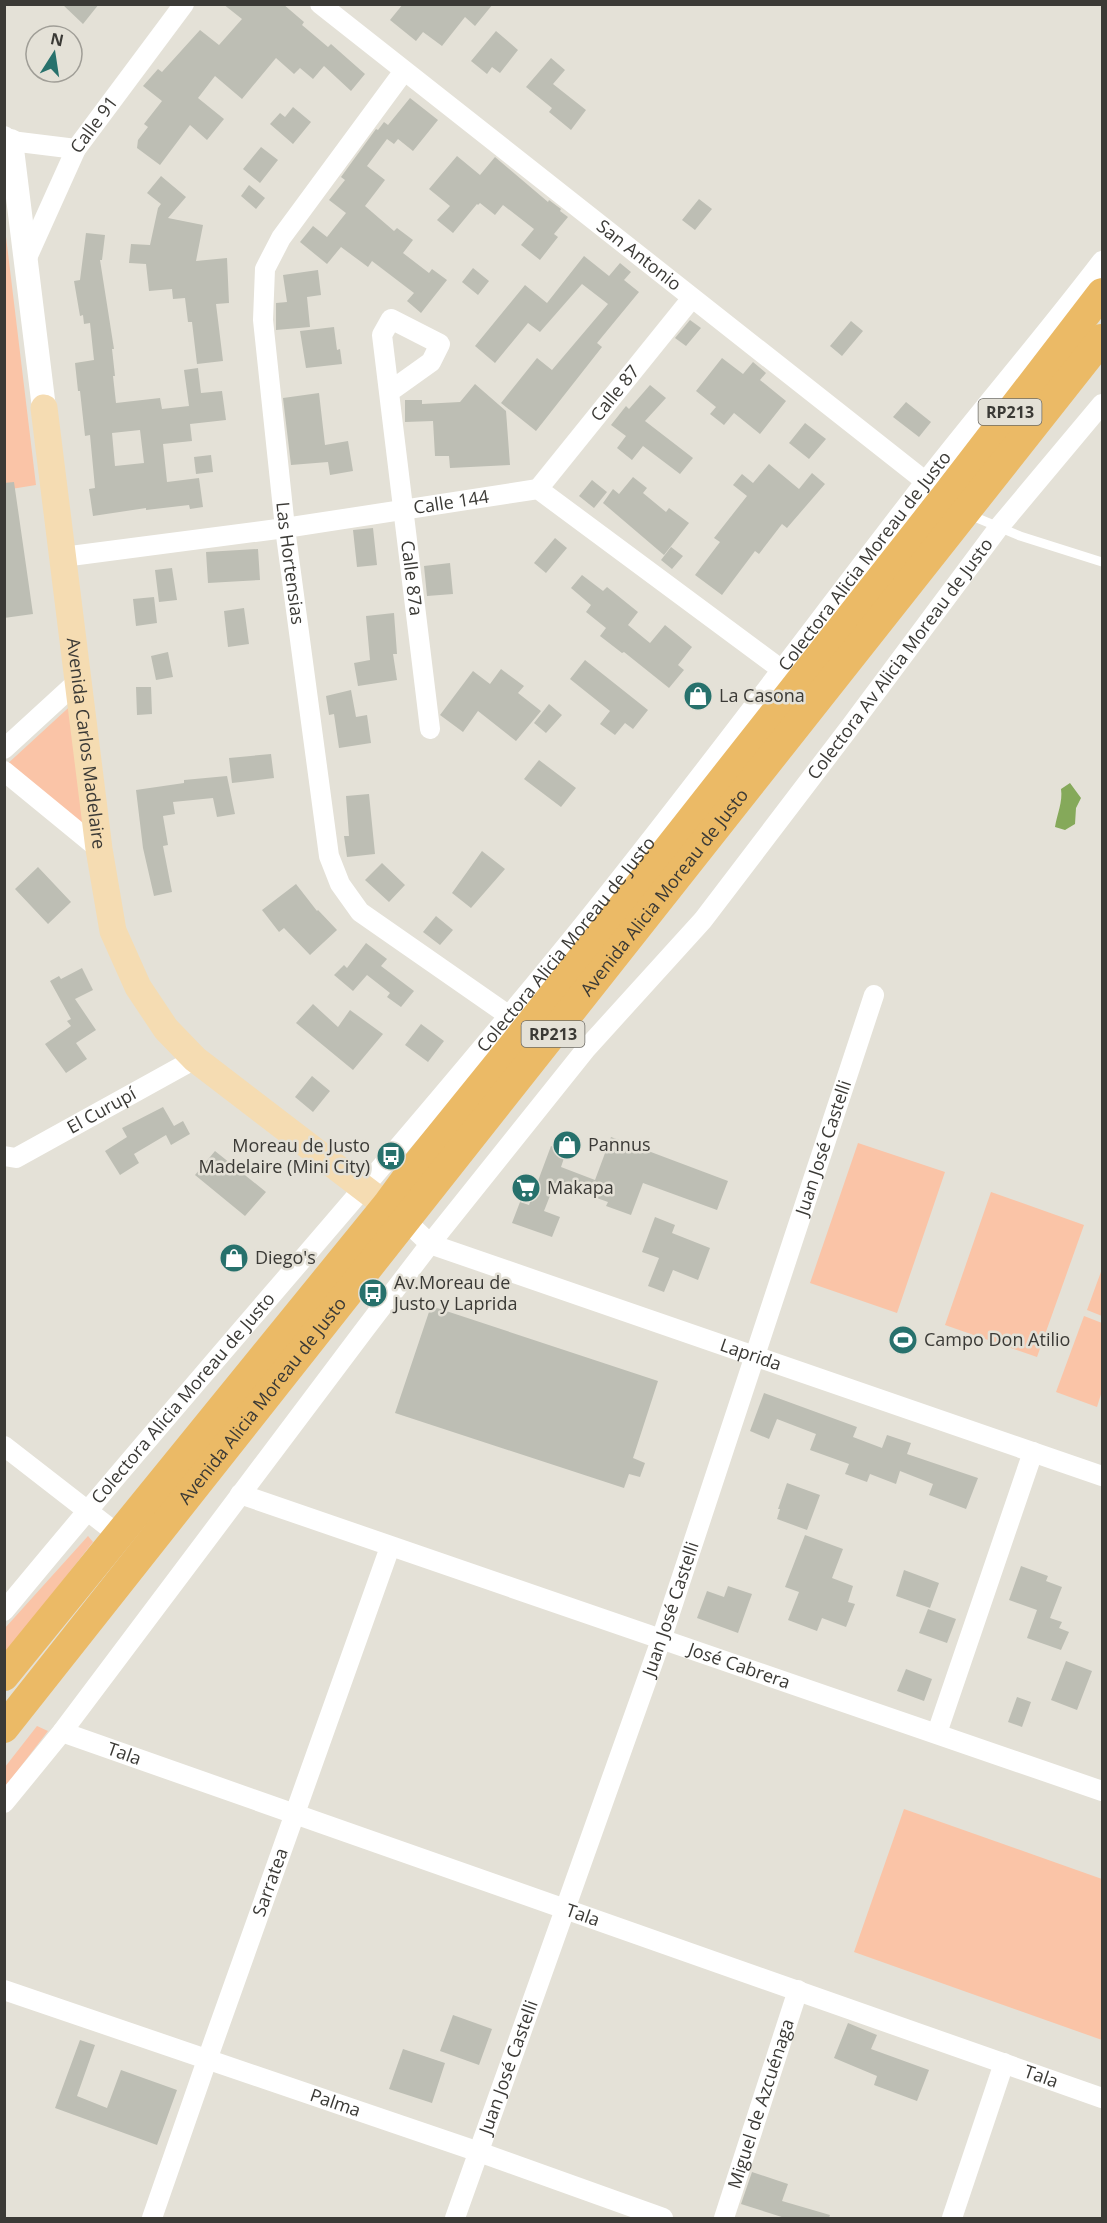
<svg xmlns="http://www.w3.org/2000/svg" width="1107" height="2223" font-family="'Open Sans',sans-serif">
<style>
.green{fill:#fac4a7}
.water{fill:#85a95a}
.building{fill:#bdbeb4;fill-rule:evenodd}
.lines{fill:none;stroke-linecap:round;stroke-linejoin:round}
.service{stroke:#fff;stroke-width:9}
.minor{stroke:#fff;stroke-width:20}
.tertiary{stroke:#fff;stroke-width:24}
.secondary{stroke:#f5dcb2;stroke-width:27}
.primary{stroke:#ebba66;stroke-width:30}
.labels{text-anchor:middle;stroke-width:5;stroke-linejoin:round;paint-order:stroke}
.shield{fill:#e4e1d7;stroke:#6e6c66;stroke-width:1.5}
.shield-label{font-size:16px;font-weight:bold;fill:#3b3a36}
.street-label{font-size:18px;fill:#3b3a36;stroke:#e4e1d7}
.poi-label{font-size:18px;fill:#3b3a36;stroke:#e4e1d7;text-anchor:start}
</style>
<rect width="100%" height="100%" fill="#e4e1d7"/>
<!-- green -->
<path class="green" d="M4 220 36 485 5 490H4Z
M78 699 93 839 4 767Z
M858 1143 945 1172 897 1313 810 1283Z
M991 1192 1084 1225 1037 1357 945 1325Z
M1102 1269V1316L1087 1310Z
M1084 1316 1102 1323V1391L1097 1407 1056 1392Z
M88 1536 93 1542 5 1654V1628Z
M37 1726 48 1731 5 1787V1767Z
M904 1809 1102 1879V2040L854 1952Z"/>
<!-- water -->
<path class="water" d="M1070 783 1081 798 1076 808 1075 824 1065 830 1055 827C1057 814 1063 802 1061 789Z"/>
<!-- building -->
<path class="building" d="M62 4H99L83 24Z
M223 4H283L304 22 302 25 328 47 331 44 365 74 351 91 324 66 313 79 300 68 294 74 276 58 242 99 215 76 198 98 224 119 207 140 190 125 160 165 137 148 138 140 148 127 144 124 162 101 143 86 158 69 162 72 200 30 219 45 242 19Z
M403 4H493L475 26 465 17 442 46 423 32 416 41 390 20Z
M496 31 518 50 500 73 492 67 487 74 471 61Z
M551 58 565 70 553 84 586 110 571 130 549 112 552 108 526 87Z
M410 98 438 120 413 151 398 139 394 144 387 139 367 166 385 180 365 206 394 231 397 228 413 240 403 253 429 273 432 269 447 280 421 313 407 301 414 293 372 261 368 267 341 247 327 264 300 242 313 226 327 237 346 213 329 200 345 180 341 177 376 129 378 130 384 122 388 125Z
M293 107 311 122 293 144 270 124 280 113 285 117Z
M261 147 278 160 260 183 243 169Z
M457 156 480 175 495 157 548 202 549 200 561 209 560 211 568 217 554 234 558 237 540 260 521 245 534 229 503 205 495 215 480 203 478 205 477 204 453 233 437 220 450 206 429 189Z
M161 176 186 197 168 218 203 225 196 261 227 258 229 303 216 304 223 361 197 364 192 322H188L185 298 173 299 172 289 149 291 146 264 129 263 131 244 150 245 158 208 161 204 147 193Z
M249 185 265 198 256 209 241 196Z
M699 199 712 209 695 230 682 220Z
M86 233 105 235 102 260H100L114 349H112L115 376H113L116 403 160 398 162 409 189 406 184 370 198 368 201 393 222 391 226 420 190 424 192 441 163 444 167 482 199 478 203 507 190 509 189 505 146 510V508L93 516 89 489 95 488 90 435 85 436 80 391H78L75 363 94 360 90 323 84 324 83 315 80 316 74 281 80 280ZM140 430 144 463 115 466 112 433Z
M584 256 609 276 620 263 631 272 624 280 639 292 597 343 602 347 536 431 501 403 537 358 552 370 608 304 582 284 540 332 528 323 495 363 475 346 525 285 547 303Z
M473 268 489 281 478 295 462 282Z
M318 270 321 295 307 297 310 327 276 330V303L287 302 283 275Z
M690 320 701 328 686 346 675 338Z
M851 321 863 331 842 356 830 346Z
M334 327 337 350 340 349 342 364 306 368 300 331Z
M722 358 743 374 753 362 766 373 760 380 786 401 760 434 734 413 724 425 710 414 716 407 696 391Z
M475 384 506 411 510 465 450 468 449 456H435L433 421 405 422V400H422V404L460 402Z
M650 385 666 398 645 421 693 458 680 474 643 446 632 460 617 448 626 436 611 425 626 406 629 409Z
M319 393 325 445 348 441 353 471 330 475 328 462 291 465 283 398Z
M906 402 931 422 919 437 893 417Z
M805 423 826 439 809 459 789 443Z
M211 455 213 472 196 474 194 457Z
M769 464 799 489 812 473 825 484 787 528 782 524 759 554 755 551 722 595 695 575 720 542 714 538 747 496 733 485 742 474 753 483Z
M633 477 647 488 643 493 666 512 669 508 689 523 664 555 603 503 613 489 619 494Z
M592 480 607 492 594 508 579 496Z
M14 482 33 614 4 618V483Z
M373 528 377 565 357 567 353 530Z
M555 538 567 548 546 573 534 563Z
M671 547 683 556 672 569 661 560Z
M258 549 260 580 208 583 206 552Z
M450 563 453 594 427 596 424 566Z
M172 568 177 600 159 602 155 570Z
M582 575 603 591 607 587 638 612 628 625 650 643 665 625 692 647 678 665 684 670 669 688 624 652 622 653 600 636 606 628 586 612 591 605 571 588Z
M154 597 157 623 136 626 133 599Z
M244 608 249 644 228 647 224 611Z
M394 613 397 654H393L397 680 358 686 354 663 370 660 366 616Z
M168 652 173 677 156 680 151 656Z
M585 660 648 710 633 729 625 723 615 735 600 724 610 711 570 679Z
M501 669 524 686 518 693 541 711 516 741 478 711 463 732 440 715 473 671 490 684Z
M136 687H151L152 714 137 715Z
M351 690 356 717 367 715 371 743 339 748 334 714 329 715 326 696Z
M549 704 562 715 546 733 534 723Z
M271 754 274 778 232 783 229 758Z
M539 760 576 788 561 807 524 779Z
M227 776 235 814 217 817 213 798 173 802 175 814 163 816 168 845 163 846 172 892 154 896 143 848 136 790 184 783V780Z
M369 794 375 854 347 857 344 836H349L346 796Z
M482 851 505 869 471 908 452 893Z
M382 863 405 885 389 902 365 880Z
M38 867 71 902 48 924 15 889Z
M296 884 317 911 318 910 337 930 310 955 284 928 279 932 262 910Z
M436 916 453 930 440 945 423 932Z
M366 943 387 959 381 966 414 991 401 1007 387 997 390 993 367 975 353 991 334 975 344 965 347 968Z
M82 968 93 990 75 999 96 1030 76 1043 87 1059 66 1073 45 1044 71 1026 67 1021 71 1019 50 981 59 976 61 979Z
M313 1004 338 1027 350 1010 383 1034 353 1070 296 1023Z
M421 1024 444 1041 428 1062 405 1045Z
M312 1076 330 1091 313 1112 295 1097Z
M163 1107 174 1126 183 1121 190 1134 171 1145 166 1135 134 1154 139 1163 120 1175 105 1151 127 1137 122 1128Z
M611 1137 728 1181 717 1210 643 1183 631 1215 606 1206 608 1202 555 1183 544 1211 560 1217 552 1237 512 1223 520 1202 529 1205 551 1146 566 1152 561 1167 595 1180Z
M215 1151 266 1192 245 1216 195 1175Z
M655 1217 675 1225 672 1233 710 1248 698 1280 673 1270 664 1292 648 1286 659 1258 642 1252Z
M431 1306 658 1381 633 1458 645 1463 640 1477 629 1474 624 1488 395 1413Z
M764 1393 857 1427 853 1437 882 1448 887 1435 911 1443 907 1454 978 1478 966 1509 929 1495 933 1484 900 1471 896 1484 870 1474 867 1482 845 1474 849 1464 810 1450 816 1434 777 1419 769 1439 750 1431Z
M787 1483 820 1495 807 1530 777 1519 780 1509H778Z
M805 1535 843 1549 832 1578 853 1586 848 1602 855 1604 846 1627 822 1618 817 1631 788 1620 799 1592 785 1587Z
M1021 1566 1048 1576 1046 1581 1062 1587 1050 1618 1062 1622 1059 1628 1069 1632 1061 1650 1027 1638 1037 1610 1009 1600Z
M904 1570 939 1583 930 1608 896 1596Z
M728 1586 752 1594 738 1633 697 1618 707 1591 724 1597Z
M928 1609 956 1619 947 1643 919 1633Z
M1066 1661 1092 1671 1077 1710 1051 1700Z
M906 1669 932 1679 924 1701 897 1691Z
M1017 1697 1031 1702 1022 1727 1008 1722Z
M453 2015 492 2029 479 2065 440 2051Z
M848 2023 877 2035 871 2049 929 2070 917 2101 874 2085 877 2076 834 2058Z
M80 2040 95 2045 77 2096 107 2108 121 2070 177 2090 157 2145 55 2108Z
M403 2049 445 2063 432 2103 389 2089Z
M752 2172 788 2184 782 2201 830 2215 829 2218H785L741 2204Z"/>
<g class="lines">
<!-- service -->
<path class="service" d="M970 515 1020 536 1102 562"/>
<!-- minor -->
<g class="minor">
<path id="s1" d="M320 4 935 489"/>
<path id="s2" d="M404 71 281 238 265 269 263 320 285 528 329 856 340 884 360 912 508 1015"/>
<path d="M4 136 11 141 76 149"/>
<path id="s3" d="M26 260 76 149 184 4"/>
<path id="s4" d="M389 392 431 362 440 344 391 319 382 335 430 729"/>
<path id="s5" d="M538 489 692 298"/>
<path id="s6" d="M63 557 285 528 538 489 782 670"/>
<path d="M4 749 78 681"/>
<path d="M4 771 99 849"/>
<path id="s7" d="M4 1156 16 1158 195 1059"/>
<path id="s8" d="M405 1220 430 1244 1102 1476"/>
<path d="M4 1446 120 1536"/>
<path id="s9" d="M240 1494 1102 1791"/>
<path id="s10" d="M4 1611C193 1381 393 1160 580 929 697 784 808 634 922 486 981 410 1044 337 1102 261"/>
<path id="s11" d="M62 1732 1102 2098"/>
<path d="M937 1733 1033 1452"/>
<path id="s12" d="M4 1803 62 1732 365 1329 430 1244 586 1049 703 920 850 727 999 527 1102 404"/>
<path id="s13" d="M4 1990 479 2152 663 2218"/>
<path id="s14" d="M152 2218 207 2060 390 1547"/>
<path id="s15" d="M455 2218 661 1640 874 995"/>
<path id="s16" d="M724 2218 798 1990"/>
<path d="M952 2218 1004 2063"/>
</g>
<!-- tertiary -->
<path class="tertiary" d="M11 141 44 408"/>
<!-- secondary -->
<path class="secondary" id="s17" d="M44 408 99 849 113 931 138 987 166 1029 195 1059 404 1219"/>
<!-- primary -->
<g class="primary">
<path d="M4 1676 387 1205 411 1172 529 1026 945 497 1102 293"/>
<path id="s18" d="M4 1728 1102 339"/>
</g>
</g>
<!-- icons -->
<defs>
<g id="shop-disc" transform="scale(1.5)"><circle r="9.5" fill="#27716c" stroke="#e4e1d7"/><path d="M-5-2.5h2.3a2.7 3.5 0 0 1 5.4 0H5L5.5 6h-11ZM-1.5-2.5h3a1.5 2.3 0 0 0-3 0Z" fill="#fff"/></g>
<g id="bus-disc" transform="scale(1.5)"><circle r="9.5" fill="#27716c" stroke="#e4e1d7"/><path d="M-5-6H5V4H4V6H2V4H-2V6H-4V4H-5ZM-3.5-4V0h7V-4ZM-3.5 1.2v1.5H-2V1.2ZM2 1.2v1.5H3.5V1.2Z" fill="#fff"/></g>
<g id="supermarket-disc" transform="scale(1.5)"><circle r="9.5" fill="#27716c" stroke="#e4e1d7"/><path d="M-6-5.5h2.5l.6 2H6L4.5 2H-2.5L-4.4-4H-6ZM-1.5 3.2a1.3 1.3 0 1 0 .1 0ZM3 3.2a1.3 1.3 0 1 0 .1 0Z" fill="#fff"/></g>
<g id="stadium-disc" transform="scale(1.5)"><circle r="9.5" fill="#27716c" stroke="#e4e1d7"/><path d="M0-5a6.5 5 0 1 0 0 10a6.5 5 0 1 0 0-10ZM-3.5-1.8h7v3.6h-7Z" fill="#fff"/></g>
</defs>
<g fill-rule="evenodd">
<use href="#shop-disc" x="698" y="696"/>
<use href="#shop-disc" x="567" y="1145"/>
<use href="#bus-disc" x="391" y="1156"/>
<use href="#supermarket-disc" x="526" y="1188"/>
<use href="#shop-disc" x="234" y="1258"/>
<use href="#bus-disc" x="373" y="1293"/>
<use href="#stadium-disc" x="903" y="1340"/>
</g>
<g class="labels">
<!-- shield labels -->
<g class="shield">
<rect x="978.5" y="399" width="63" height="26" rx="4.5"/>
<rect x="521.5" y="1021" width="63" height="26" rx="4.5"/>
</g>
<g class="shield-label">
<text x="1010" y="418">RP213</text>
<text x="553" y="1040">RP213</text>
</g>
<!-- street labels -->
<g class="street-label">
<text dy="6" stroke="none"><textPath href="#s3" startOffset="152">Calle 91</textPath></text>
<text dy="6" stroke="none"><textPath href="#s1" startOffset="406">San Antonio</textPath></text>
<text dy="6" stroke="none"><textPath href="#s5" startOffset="123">Calle 87</textPath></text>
<text dy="6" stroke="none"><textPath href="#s6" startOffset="392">Calle 144</textPath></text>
<text dy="6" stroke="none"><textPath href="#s10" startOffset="1358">Colectora Alicia Moreau de Justo</textPath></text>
<text dy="6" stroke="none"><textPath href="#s2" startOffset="538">Las Hortensias</textPath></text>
<text dy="6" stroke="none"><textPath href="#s4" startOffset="390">Calle 87a</textPath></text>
<text dy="6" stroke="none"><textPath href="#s12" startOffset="1454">Colectora Av Alicia Moreau de Justo</textPath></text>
<text dy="6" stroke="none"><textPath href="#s17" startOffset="338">Avenida Carlos Madelaire</textPath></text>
<text dy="6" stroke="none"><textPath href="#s18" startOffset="1065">Avenida Alicia Moreau de Justo</textPath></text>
<text dy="6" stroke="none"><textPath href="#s10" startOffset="872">Colectora Alicia Moreau de Justo</textPath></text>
<text dy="6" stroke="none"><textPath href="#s7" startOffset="110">El Curupí</textPath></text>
<text dy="6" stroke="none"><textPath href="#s15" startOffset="1132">Juan José Castelli</textPath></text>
<text dy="6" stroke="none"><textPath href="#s8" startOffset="374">Laprida</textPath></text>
<text dy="6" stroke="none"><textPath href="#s10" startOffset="278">Colectora Alicia Moreau de Justo</textPath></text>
<text dy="6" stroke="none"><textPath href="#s18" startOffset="417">Avenida Alicia Moreau de Justo</textPath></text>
<text dy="6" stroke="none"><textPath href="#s15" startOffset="646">Juan José Castelli</textPath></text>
<text dy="6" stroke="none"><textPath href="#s9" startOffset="528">José Cabrera</textPath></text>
<text dy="6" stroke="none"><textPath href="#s11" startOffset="66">Tala</textPath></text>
<text dy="6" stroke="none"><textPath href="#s14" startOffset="356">Sarratea</textPath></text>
<text dy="6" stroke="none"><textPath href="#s11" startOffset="552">Tala</textPath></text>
<text dy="6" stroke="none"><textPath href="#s15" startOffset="160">Juan José Castelli</textPath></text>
<text dy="6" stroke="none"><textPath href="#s11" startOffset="1038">Tala</textPath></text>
<text dy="6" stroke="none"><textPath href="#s13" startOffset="350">Palma</textPath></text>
<text dy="6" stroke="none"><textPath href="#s16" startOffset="120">Miguel de Azcuénaga</textPath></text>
</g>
<!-- poi labels -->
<g class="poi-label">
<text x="719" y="702">La Casona</text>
<text x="588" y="1151">Pannus</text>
<text x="370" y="1152" text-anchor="end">Moreau de Justo<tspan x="370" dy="21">Madelaire (Mini City)</tspan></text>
<text x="547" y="1194">Makapa</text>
<text x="255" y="1264">Diego's</text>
<text x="394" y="1289">Av.Moreau de<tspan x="394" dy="21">Justo y Laprida</tspan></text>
<text x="924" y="1346">Campo Don Atilio</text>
</g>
</g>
<!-- border -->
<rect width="1107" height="2223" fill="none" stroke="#3b3a36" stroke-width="12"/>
<!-- north arrow -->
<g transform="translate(54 54) rotate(12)"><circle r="28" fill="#e4e1d7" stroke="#a09e97" stroke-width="1.5"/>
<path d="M0-4.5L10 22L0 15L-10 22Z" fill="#27716c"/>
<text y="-9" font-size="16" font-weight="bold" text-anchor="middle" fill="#3b3a36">N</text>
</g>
</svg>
